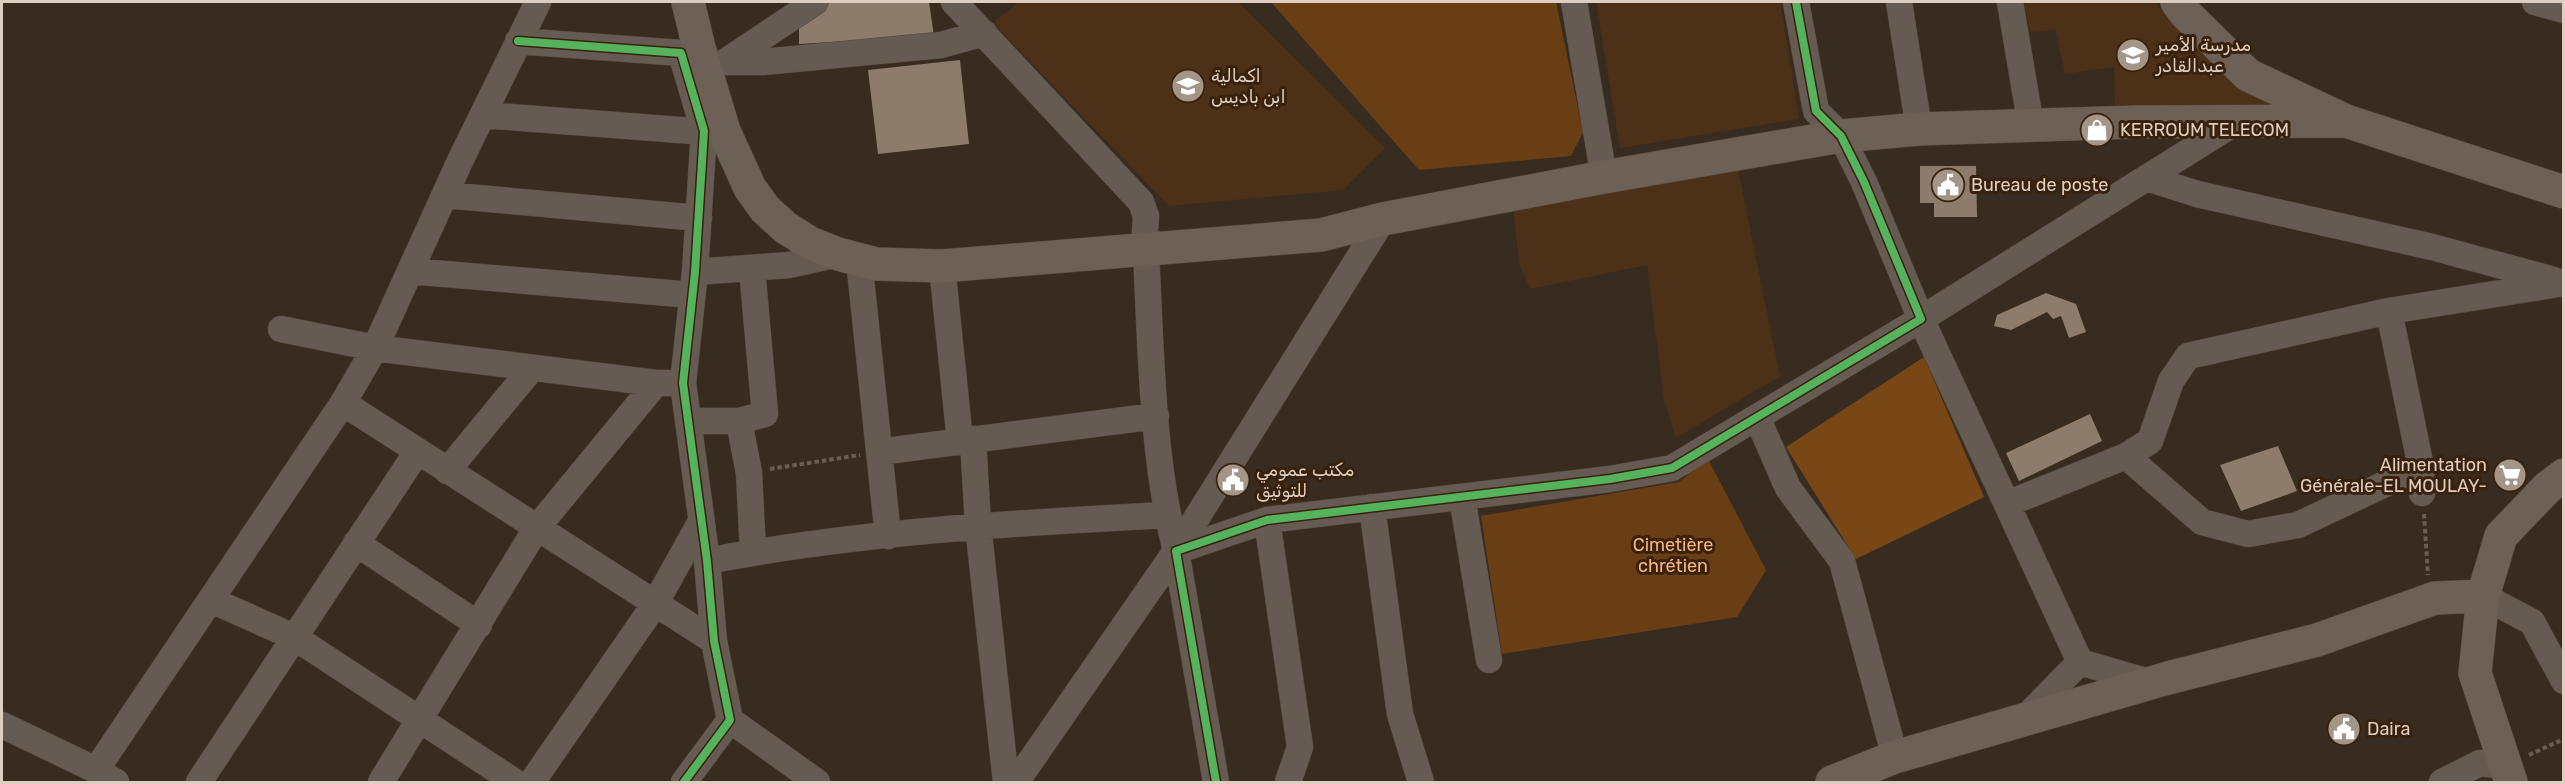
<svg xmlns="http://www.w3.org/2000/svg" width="2565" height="784" font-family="Rubik,'Noto Naskh Arabic',sans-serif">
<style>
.built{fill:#4d3018}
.green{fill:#693e15}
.forest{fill:#794716}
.building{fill:#8d7b6b}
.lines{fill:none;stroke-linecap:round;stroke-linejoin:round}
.minor-casing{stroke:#54493f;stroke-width:27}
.major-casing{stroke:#54493f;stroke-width:34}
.path{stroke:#675e56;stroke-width:4;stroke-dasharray:4.5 3;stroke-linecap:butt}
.minor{stroke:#655b52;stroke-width:26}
.major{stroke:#6d6056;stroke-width:33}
.cycleway-casing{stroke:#39210c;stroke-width:11}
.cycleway{stroke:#56b35d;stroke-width:8}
.labels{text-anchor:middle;stroke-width:6;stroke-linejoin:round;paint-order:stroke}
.poi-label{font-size:18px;fill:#decec2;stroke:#39210c;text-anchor:start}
.park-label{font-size:18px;fill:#f7b57f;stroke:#39210c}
</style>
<rect width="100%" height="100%" fill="#382c20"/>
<!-- built -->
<path class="built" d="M1019 2H1238L1385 148 1343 190 1169 206 993 23Z
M1596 2H1780L1799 119 1620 148Z
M2048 2H2154L2192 43 2283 104 2115 105 2114 67 2065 74 2056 30 2031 32 2024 3Z
M1735 154 1780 376 1676 438 1664 400 1647 265 1530 289 1519 263 1512 199Z"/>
<!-- green -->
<path class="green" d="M1271 2H1556L1583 132 1571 156 1419 170Z
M1708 459 1766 570 1737 617 1502 654 1481 516 1679 482Z"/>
<!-- forest -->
<path class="forest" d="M1924 357 1984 497 1856 559 1786 447Z"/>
<!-- building -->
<path class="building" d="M831 2H929L934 36 799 44V22Z
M960 60 969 144 878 154 868 70Z
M1920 166H1976L1977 217H1934V203H1920Z
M2046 293 2076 304 2086 332 2069 338 2061 316 2053 319 2047 312 2011 330 1994 326 1997 315Z
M2090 414 2102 441 2019 481 2006 453Z
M2278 446 2297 491 2241 511 2220 465Z"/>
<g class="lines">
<!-- minor casing -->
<g class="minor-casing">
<path id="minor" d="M954 2 1141 202 1146 216 1145 232C1151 335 1150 450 1176 551
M1574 2 1604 177
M1899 2 1919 129
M2010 2 2031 126
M2535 2 2564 10
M518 41 681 53 704 131 695 272 683 383 707 561 714 641 730 720 684 782
M725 62H763L941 45 984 33
M725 62 815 2
M483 115 719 133
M2147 178 2197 194 2432 247 2554 280
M445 195 699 218
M859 260 888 536
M942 266 960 441
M410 271 692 295
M695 272 789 265 838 254
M2389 311 2421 467 2422 493
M281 329 375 348 656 383H670
M343 403 714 641
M1757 417 1788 488 1842 561 1895 757
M688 421H739L765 414 752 269
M739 421 749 473 753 552
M973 439 978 525 1006 782
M879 452 1156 416
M2126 456 2202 522 2248 534 2298 525 2421 467
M447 471 532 368
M1462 497 1489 660
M2007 504 2126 456 2150 441 2171 381 2188 356 2389 311 2564 283
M1372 507 1400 714 1421 782
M1267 520 1300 747 1288 782
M356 543 479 625
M707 561C858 532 1013 523 1166 515
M2483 596 2532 622 2564 681
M211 600 294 637 515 782
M2080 662 1921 319 2236 122
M2024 719 2080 662 2152 683
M730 720 817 782
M2 725 96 770 116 782
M96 770 343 403 375 348 460 161 538 2
M199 782 417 452
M381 782 536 529 656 383
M532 782 655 604 700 523
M1016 782 1176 551 1383 219
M1216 782 1176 551 1267 520 1610 479 1672 468 1921 319 1864 182 1841 136 1816 111 1796 2
M2442 782 2480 763 2507 766"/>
</g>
<!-- major casing -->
<g class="major-casing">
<path id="major" d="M688 2 699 48 724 131 750 188 765 209 786 228 810 243 838 254 876 264 942 266 1321 235 1383 219 1604 177 1841 136 1919 129 2136 122 2346 121
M2177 2 2186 14 2248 75 2346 121 2564 192
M1832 782 1895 757 2168 678 2317 640 2435 598 2483 596
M2511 782 2475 673 2483 596 2501 536 2548 487 2564 475"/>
</g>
<!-- path -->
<path class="path" d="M770 469 860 455
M2424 514 2428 575
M2529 755 2564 739"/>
<!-- minor -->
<use href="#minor" class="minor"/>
<!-- major -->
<use href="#major" class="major"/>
<!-- cycleway casing -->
<g class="cycleway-casing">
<path id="cycleway" d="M518 41 681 53 704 131 695 272 683 383 707 561 714 641 730 720 684 782
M1216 782 1176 551 1267 520 1610 479 1672 468 1921 319 1864 182 1841 136 1816 111 1796 2"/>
</g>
<!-- cycleway -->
<use href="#cycleway" class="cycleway"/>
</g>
<!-- icons -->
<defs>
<g id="school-disc" transform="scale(1.725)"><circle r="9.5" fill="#a49589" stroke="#39210c"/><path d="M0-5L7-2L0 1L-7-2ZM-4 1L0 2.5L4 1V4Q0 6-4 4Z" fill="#fff"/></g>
<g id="shop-disc" transform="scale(1.725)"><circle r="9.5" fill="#a49589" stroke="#39210c"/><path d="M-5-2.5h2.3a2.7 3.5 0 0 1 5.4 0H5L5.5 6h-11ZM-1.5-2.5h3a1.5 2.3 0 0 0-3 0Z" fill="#fff"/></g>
<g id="civic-disc" transform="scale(1.725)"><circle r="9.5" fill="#a49589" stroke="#39210c"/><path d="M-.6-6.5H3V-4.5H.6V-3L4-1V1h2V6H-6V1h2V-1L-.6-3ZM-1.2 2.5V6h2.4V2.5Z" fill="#fff"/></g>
<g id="supermarket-disc" transform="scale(1.725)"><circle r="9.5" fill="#a49589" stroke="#39210c"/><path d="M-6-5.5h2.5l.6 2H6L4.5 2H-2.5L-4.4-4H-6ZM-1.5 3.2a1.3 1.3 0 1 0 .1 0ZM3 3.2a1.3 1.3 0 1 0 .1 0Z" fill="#fff"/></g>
</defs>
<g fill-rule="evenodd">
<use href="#school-disc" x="2133" y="55"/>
<use href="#school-disc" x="1188" y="86"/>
<use href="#shop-disc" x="2097" y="130"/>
<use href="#civic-disc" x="1948" y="185"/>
<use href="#supermarket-disc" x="2510" y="475"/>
<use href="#civic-disc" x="1233" y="480"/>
<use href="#civic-disc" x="2344" y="729"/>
</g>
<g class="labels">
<!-- poi labels -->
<g class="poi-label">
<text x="2156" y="51">مدرسة الأمير<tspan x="2156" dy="21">عبدالقادر</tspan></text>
<text x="1211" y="82">اكمالية<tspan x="1211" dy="21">ابن باديس</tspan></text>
<text x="2120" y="136">KERROUM TELECOM</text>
<text x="1971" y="191">Bureau de poste</text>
<text x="2487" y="471" text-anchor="end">Alimentation<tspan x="2487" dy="21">Générale-EL MOULAY-</tspan></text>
<text x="1256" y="476">مكتب عمومي<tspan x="1256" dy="21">للتوثيق</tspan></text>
<text x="2367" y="735">Daira</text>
</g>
<!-- park labels -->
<g class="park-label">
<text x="1673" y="551">Cimetière<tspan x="1673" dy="21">chrétien</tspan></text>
</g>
</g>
<!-- border -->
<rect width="2565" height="784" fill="none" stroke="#decec2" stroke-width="6"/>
</svg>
